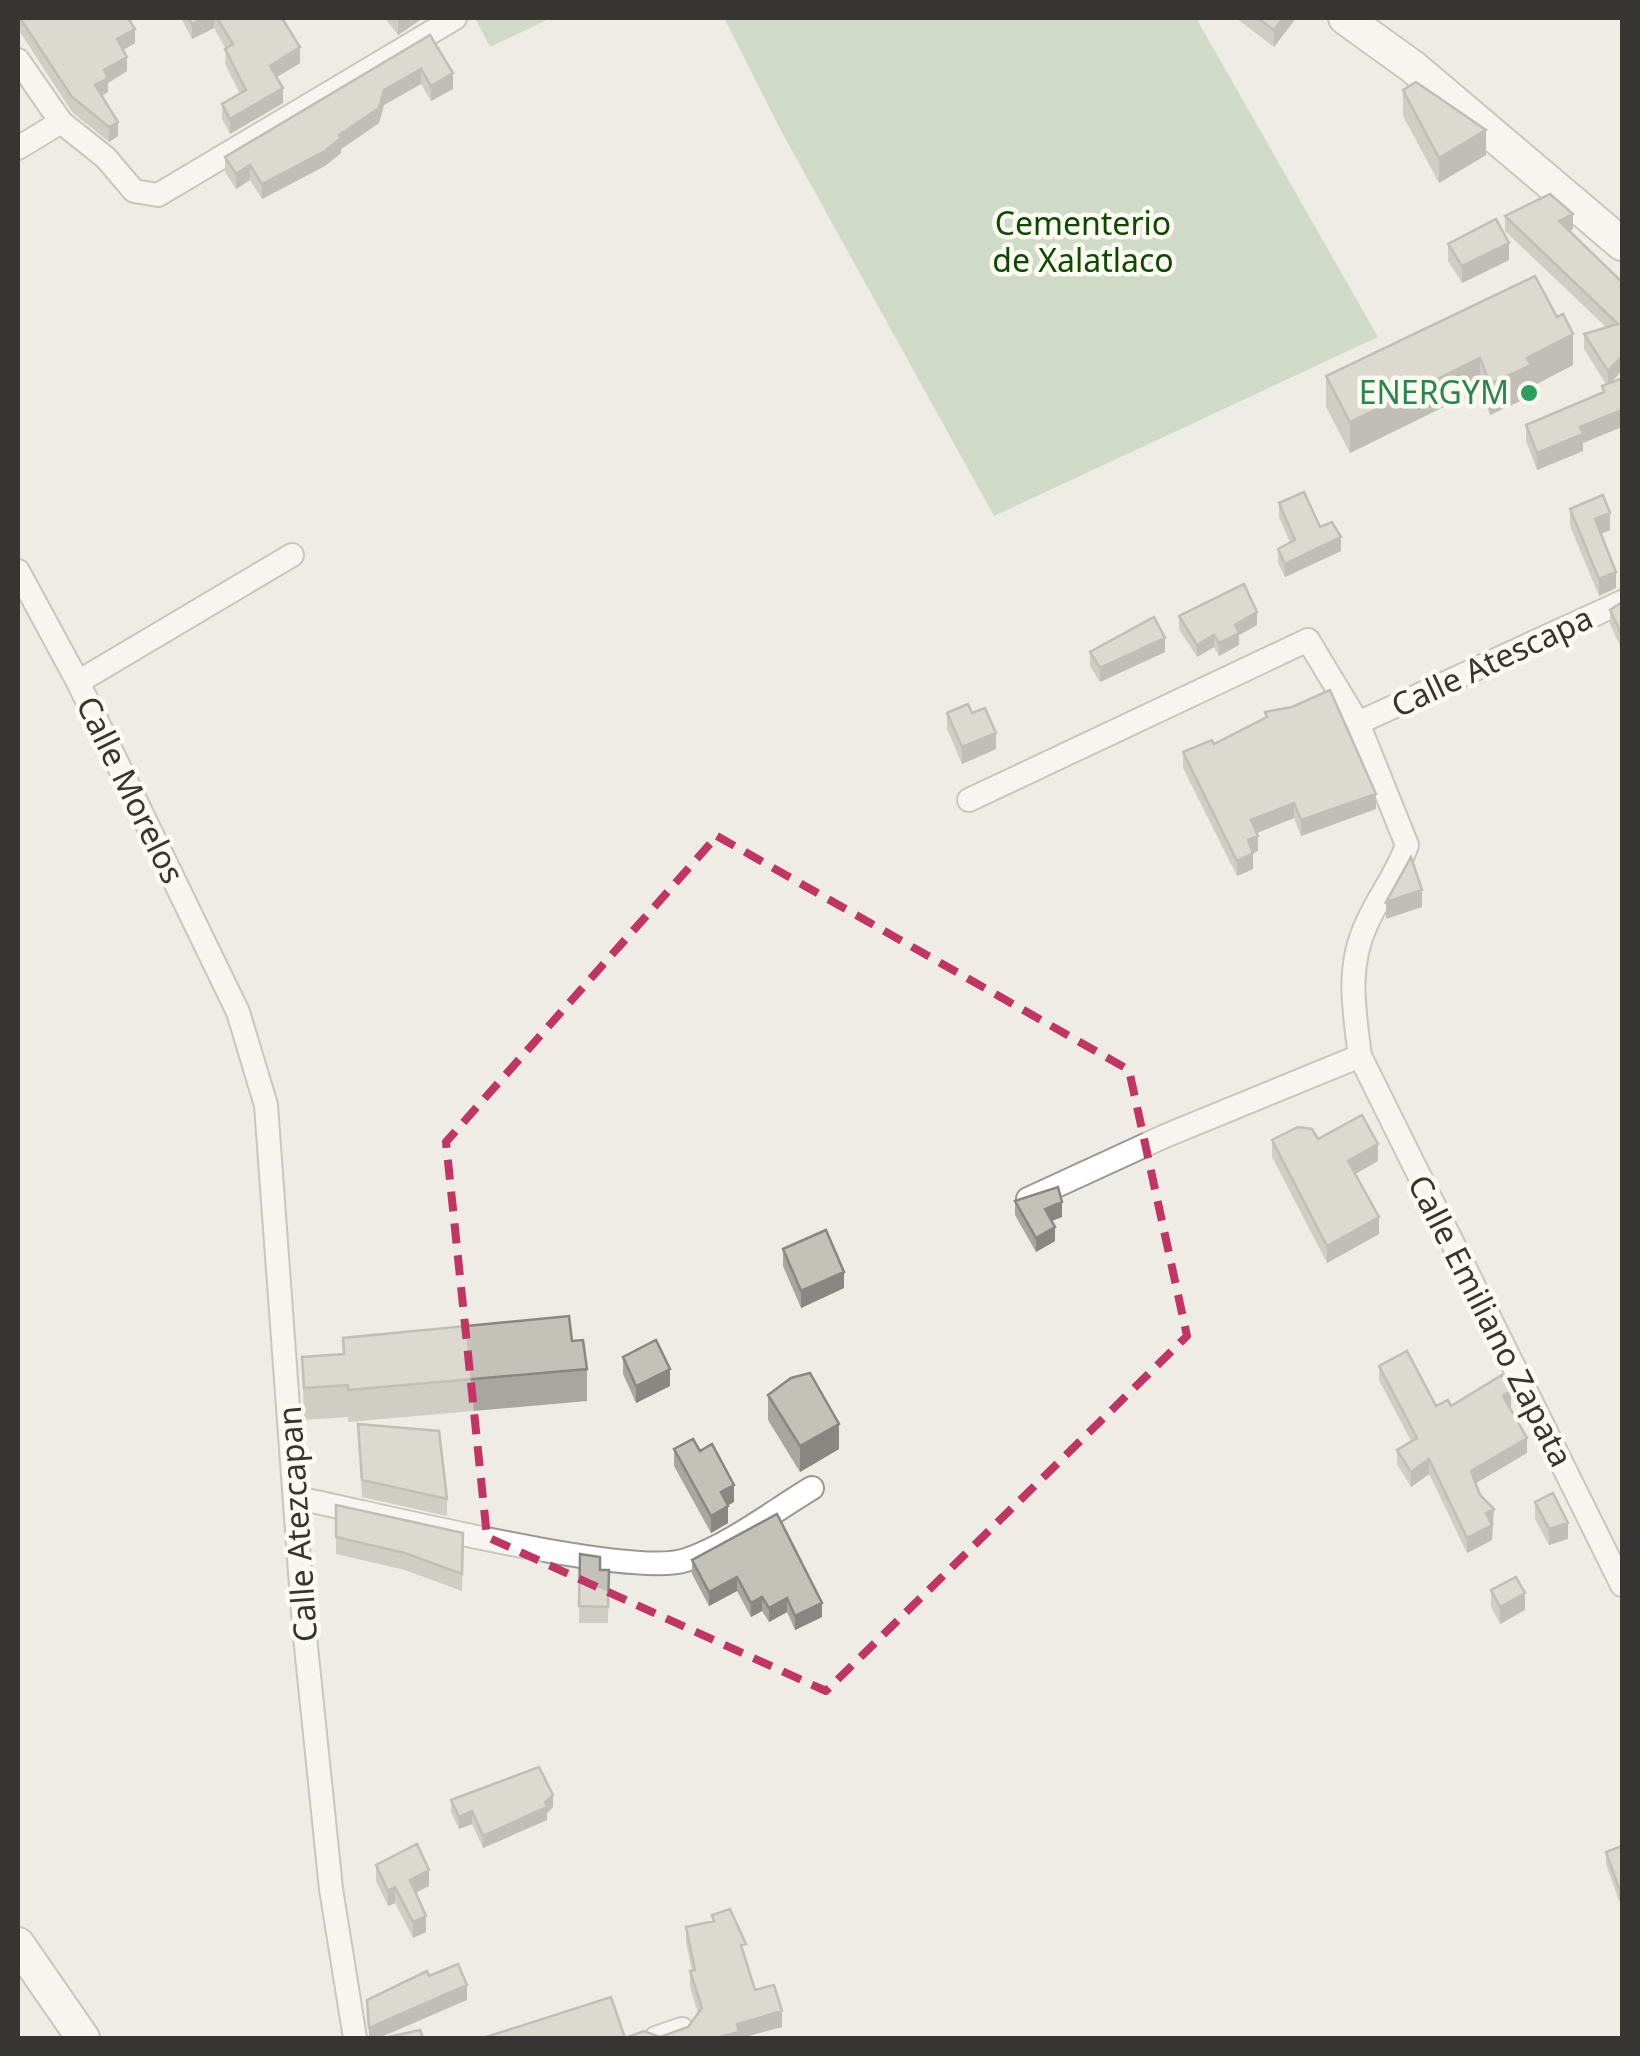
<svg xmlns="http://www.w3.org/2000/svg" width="1640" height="2056" font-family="'Noto Sans',sans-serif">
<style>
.green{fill:#a8c6a2}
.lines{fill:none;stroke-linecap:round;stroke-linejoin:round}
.street-casing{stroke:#9a9890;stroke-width:26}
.secondary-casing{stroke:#9a9890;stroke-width:36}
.street{stroke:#fff;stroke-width:22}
.secondary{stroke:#fff;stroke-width:32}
.wall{fill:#a8a69e}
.shaded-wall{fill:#888781}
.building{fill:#c3c1b8;stroke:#888781;stroke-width:2.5}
.marked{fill:none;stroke:#c23464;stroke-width:8;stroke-dasharray:20 12;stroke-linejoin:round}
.leisure-dot{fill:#2e9e5b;stroke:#fcfaf1;stroke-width:4}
.labels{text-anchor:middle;stroke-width:9;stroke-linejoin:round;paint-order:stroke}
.park-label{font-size:32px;fill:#0e4901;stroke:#fcfaf1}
.leisure-label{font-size:32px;fill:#27864d;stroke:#fcfaf1;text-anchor:end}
.street-label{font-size:32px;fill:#363531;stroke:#fcfaf1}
</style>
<rect width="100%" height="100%" fill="#eeece4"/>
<!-- green -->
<path class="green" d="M475 18H551L490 47Z
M724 18H1196L1378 337 994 516 779 127Z"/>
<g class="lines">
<!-- street casing -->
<g class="street-casing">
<path id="street" d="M18 60 61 122 106 158 134 191 158 195 455 18
M18 148 61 122
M18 571 78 682 238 1012 266 1105 304 1627 331 1889 355 2038
M78 682 292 555
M1358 723 1622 602
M969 800 1308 640 1358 723 1407 845C1397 874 1379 896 1367 923 1346 967 1354 1009 1360 1056L1622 1585
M1028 1199 1165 1136 1360 1056
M297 1498C369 1512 631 1579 686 1560 730 1545 772 1512 812 1488
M656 2038 682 2029"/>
</g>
<!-- secondary casing -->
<g class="secondary-casing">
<path id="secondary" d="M1345 18 1413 67 1622 244
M18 1944 83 2038"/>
</g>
<!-- street -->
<use href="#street" class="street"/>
<!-- secondary -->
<use href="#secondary" class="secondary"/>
</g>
<!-- wall -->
<path class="wall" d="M18 18H128L135 43 123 50 127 71 108 83V92L102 96 118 136 109 142 72 112 18 29Z
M181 18H282L300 63 277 77 283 103 230 134 222 119V104L240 94 225 64 226 49 214 28 192 39Z
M385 18H423L398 35Z
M1236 18H1296L1274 47Z
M430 35 453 89 431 101 421 84 384 105 379 123 341 149V153L325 166 262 199 250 180 236 189 225 172V157Z
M1403 90 1486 155 1439 183 1403 116Z
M1505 216 1573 229 1569 231 1622 282V370L1612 382 1583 443V451L1537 470 1526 441V425L1602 393V386L1606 384 1584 349V334L1607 328 1505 231Z
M1448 244 1509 260 1462 283 1448 261Z
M1535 276 1573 365 1531 387V396L1490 415 1480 389 1350 453 1326 407V376Z
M1279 503 1320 527 1341 551 1285 577 1278 563V549L1290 543 1279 517Z
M1570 509 1610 530 1601 534 1616 588 1599 596 1570 526Z
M1622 602V650L1610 624V610Z
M1179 616 1257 625 1239 635V645L1219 656 1214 647 1197 657 1179 629Z
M1090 652H1165L1100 682 1090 666Z
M1265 712 1376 809 1301 836 1294 818 1257 833 1258 851 1253 853V869L1237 876 1183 768V752L1214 744 1265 718Z
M947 713H972L996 749 962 764 947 729Z
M1318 1139 1378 1161 1355 1174 1379 1234 1327 1263 1272 1157V1140Z
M1015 1201 1062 1217 1052 1221 1055 1241 1036 1252 1015 1215Z
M783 1249 844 1288 801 1308 783 1266Z
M343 1338 572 1341 587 1369V1401L348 1422V1417L304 1420 302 1357 343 1355Z
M623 1357 670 1386 636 1403 623 1374Z
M1379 1366 1436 1406H1511L1509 1407 1527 1453 1476 1483 1494 1524 1492 1525V1540L1467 1553 1429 1474 1411 1487 1397 1464V1450L1411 1441 1379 1380Z
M768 1395 839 1449 800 1472 768 1420Z
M358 1424 447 1499V1516L362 1497Z
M674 1449 700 1451 734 1502 728 1505V1523L711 1533 674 1466Z
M1535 1502 1568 1539 1549 1545 1535 1519Z
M336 1505 463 1533 462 1591 405 1570 336 1554Z
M777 1514 822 1617 795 1630 787 1612 769 1622 762 1611 751 1617 737 1591 709 1606 692 1574V1560Z
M580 1554 600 1570H609L608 1623H579Z
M1491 1590 1525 1610 1500 1624 1491 1607Z
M451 1800 553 1807 547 1813V1820L483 1848 472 1824 459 1829 451 1812Z
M1622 1846 1619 1901 1606 1864V1852Z
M376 1865 429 1886 416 1893 426 1932 413 1938 395 1903 388 1906 376 1881Z
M712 1915 746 1959 755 1990 782 2027 741 2038H483L660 2037 688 2027 698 2013 690 1987V1971H692L686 1942V1927L712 1921Z"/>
<!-- shaded-wall -->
<path class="shaded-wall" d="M204 18H214V28L192 39V24Z
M400 18H423L398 35V19Z
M1283 18H1296L1274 47V30Z
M135 29V43L117 54V39Z
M300 47V63L270 81V66Z
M127 57V71L108 83V92L95 99V85L104 70Z
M421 69V84L384 105 379 123 341 149V153L325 166 262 199V184L384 90Z
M453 73V89L431 101V86Z
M283 88V103L230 134V119Z
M118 122V136L109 142V127Z
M1486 130V155L1439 183V158Z
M250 165V180L236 189V174Z
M1573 214V229L1559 236V221Z
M1509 243V260L1462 283V266Z
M1573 334V365L1531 387V396L1490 415V384L1527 358Z
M1622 356V370L1608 386V371Z
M1480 358V389L1350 453V422Z
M1622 410V427L1583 443V451L1537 470V453L1580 427Z
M1610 513V530L1595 536V519Z
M1341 537V551L1285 577V564Z
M1616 572V588L1599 596V579Z
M1257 612V625L1239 635V645L1219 656V643L1235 625Z
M1214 635V647L1197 657V645Z
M1165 638V652L1100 682V668Z
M996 733V749L962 764V747Z
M1376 794V809L1301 836V820Z
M1294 803V818L1251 835V820Z
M1258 836V851L1253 853V869L1237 876V861L1248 840Z
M1422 890V907L1386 919V902Z
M1378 1144V1161L1348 1178V1161Z
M1062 1202V1217L1045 1223V1209Z
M1379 1217V1234L1327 1263V1246Z
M1055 1227V1241L1036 1252V1238Z
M844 1272V1288L801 1308V1291Z
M670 1369V1386L636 1403V1386Z
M1511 1391V1406L1503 1411V1396Z
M839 1424V1449L800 1472V1446Z
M1527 1438V1453L1471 1486V1471Z
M1429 1459V1474L1411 1487V1472Z
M734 1485V1502L721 1509V1492Z
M728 1506V1523L711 1533V1516Z
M1494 1509 1492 1540 1467 1553V1538L1486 1513Z
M1568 1523V1539L1549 1545V1529Z
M737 1577V1591L709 1606V1592Z
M1525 1593V1610L1500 1624V1607Z
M762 1597V1611L751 1617V1603Z
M787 1598V1612L769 1622V1608Z
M822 1603V1617L795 1630V1616Z
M553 1795V1807L547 1813V1820L483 1848V1836L545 1802Z
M472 1811V1824L459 1829V1817Z
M429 1870V1886L410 1895V1880Z
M395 1887V1903L388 1906V1891Z
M1622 1887V1900L1619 1901V1888Z
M426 1916V1932L413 1938V1922Z
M467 1985V2000L379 2038H369V2028Z
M782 2011V2027L741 2038H716L737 2024Z"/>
<!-- building -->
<path class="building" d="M20 18H128L135 29 117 39 127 57 104 70 108 78 95 85 118 122 109 127 72 97Z
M189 18H204L192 24Z
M217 18H282L300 47 270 66 283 88 230 119 222 104 246 90 225 49 233 44Z
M1258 18H1283L1274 30Z
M430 35 453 73 431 86 421 69 384 90 379 108 339 135 341 138 325 151 262 184 250 165 236 174 225 157Z
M1416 82 1486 130 1439 158 1403 90Z
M1550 194 1573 214 1559 221 1622 282V356L1608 371 1584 334 1618 324 1505 216Z
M1496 219 1509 243 1462 266 1448 244Z
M1535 276 1557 317 1563 314 1573 334 1527 358 1531 365 1490 384 1480 358 1350 422 1326 376Z
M1622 378V410L1580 427 1583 434 1537 453 1526 425 1604 392 1602 386Z
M1304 492 1320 527 1332 522 1341 537 1285 564 1278 549 1295 540 1279 503Z
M1603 495 1610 513 1595 519 1616 572 1599 579 1570 509Z
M1244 584 1257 612 1235 625 1239 633 1219 643 1214 635 1197 645 1179 616Z
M1622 602V635L1610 610Z
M1154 617 1165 638 1100 668 1090 652Z
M1330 690 1376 794 1301 820 1294 803 1251 820 1258 836 1248 840 1253 853 1237 861 1183 752 1212 740 1214 744 1267 717 1265 712 1292 707Z
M968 704 972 713 985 708 996 733 962 747 947 713Z
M1411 857 1422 890 1386 902Z
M1362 1115 1378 1144 1348 1161 1379 1217 1327 1246 1272 1140 1298 1127 1312 1129 1318 1139Z
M1058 1187 1062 1202 1045 1209 1055 1227 1036 1238 1015 1201Z
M826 1230 844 1272 801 1291 783 1249Z
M569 1316 572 1341 583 1340 587 1369 348 1390V1385L304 1388 302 1357 344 1354 343 1338Z
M656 1340 670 1369 636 1386 623 1357Z
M1407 1351 1436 1406 1448 1400 1451 1406 1502 1375 1511 1391 1503 1396 1527 1438 1471 1471 1480 1495 1494 1509 1486 1513 1492 1525 1467 1538 1429 1459 1411 1472 1397 1450 1417 1438 1379 1366Z
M810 1373 839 1424 800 1446 768 1395 791 1378Z
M358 1424 439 1431 447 1499 362 1480Z
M693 1439 700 1451 712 1444 734 1485 721 1492 728 1506 711 1516 674 1449Z
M1553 1493 1568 1523 1549 1529 1535 1502Z
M336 1505 463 1533 462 1574 405 1553 336 1537Z
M777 1514 822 1603 795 1616 787 1598 769 1608 762 1597 751 1603 737 1577 709 1592 692 1560Z
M580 1554 600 1557V1570H609L608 1607 579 1606Z
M1516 1577 1525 1593 1500 1607 1491 1590Z
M539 1767 553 1795 545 1802 547 1807 483 1836 472 1811 459 1817 451 1800Z
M417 1844 429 1870 410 1880 426 1916 413 1922 395 1887 388 1891 376 1865Z
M1622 1846V1887L1619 1888 1606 1852Z
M730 1909 746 1944 741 1945 755 1990 774 1985 782 2011 737 2024 739 2032 716 2038H703L702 2037 698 2038H483L611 1997 625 2038 644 2031 660 2037 688 2027 702 2008 690 1971 695 1970 686 1927 714 1921 712 1915Z
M458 1964 467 1985 369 2028 367 2000 427 1971 429 1976Z
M420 2030 423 2038H384Z"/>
<!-- marked area -->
<path d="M0 0H1640V2056H0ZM717 836 1129 1070 1187 1336 826 1691 487 1537 446 1142Z" fill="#eeece4" fill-opacity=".55" fill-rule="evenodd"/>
<path class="marked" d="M717 836 1129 1070 1187 1336 826 1691 487 1537 446 1142Z"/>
<!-- markers -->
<circle class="leisure-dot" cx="1529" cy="393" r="10"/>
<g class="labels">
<!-- park labels -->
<g class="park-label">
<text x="1083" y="235">Cementerio<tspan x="1083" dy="37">de Xalatlaco</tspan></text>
</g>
<!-- leisure labels -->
<g class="leisure-label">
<text x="1509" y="404">ENERGYM</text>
</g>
<!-- street labels -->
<g class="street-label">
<text transform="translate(1492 662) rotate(-25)" y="11">Calle Atescapa</text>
<text transform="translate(130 790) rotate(64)" y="11">Calle Morelos</text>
<text transform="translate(1490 1321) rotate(63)" y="11">Calle Emiliano Zapata</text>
<text transform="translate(298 1524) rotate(-94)" y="11">Calle Atezcapan</text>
</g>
</g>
<!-- border -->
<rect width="1640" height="2056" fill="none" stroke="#363531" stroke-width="40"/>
</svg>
